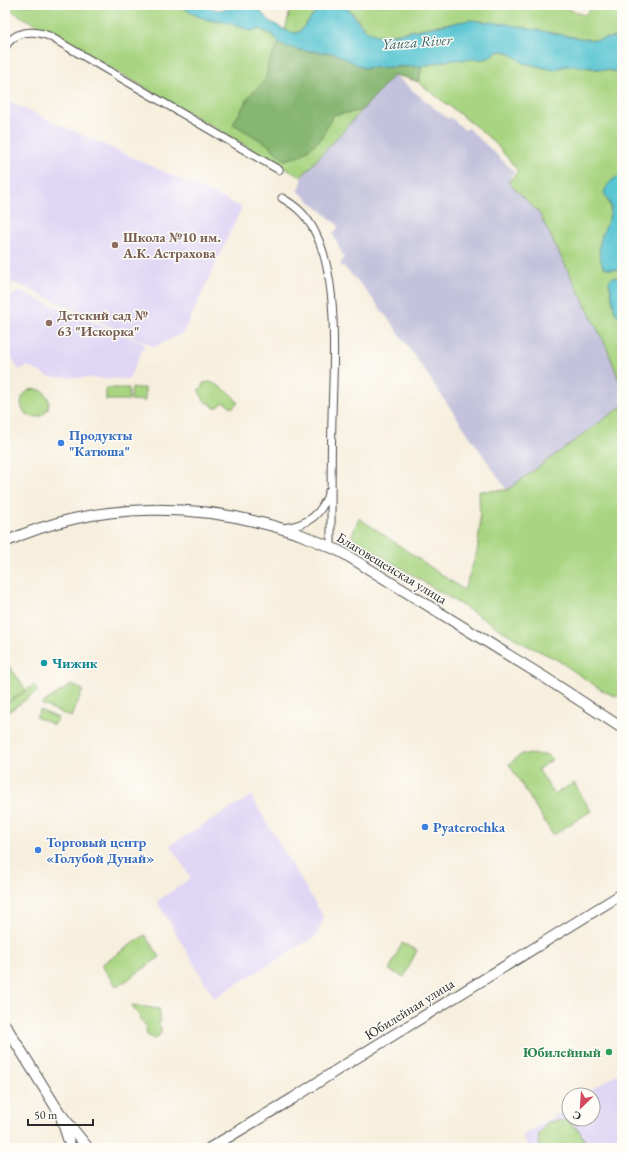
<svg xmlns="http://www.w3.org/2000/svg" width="627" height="1153" font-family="'EB Garamond',serif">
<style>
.built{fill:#dfd5f5}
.industrial{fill:#c3c1db}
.green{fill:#a9d582;stroke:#6a8056}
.forest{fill:#86b670;stroke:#58704e}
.water{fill:#59c5d2;stroke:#42787e}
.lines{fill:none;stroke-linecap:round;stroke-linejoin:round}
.street-casing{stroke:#4a4846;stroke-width:9}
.secondary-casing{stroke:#4a4846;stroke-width:12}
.street{stroke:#fff;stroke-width:7}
.secondary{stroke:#fff;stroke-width:10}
.education-dot{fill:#8d6e63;stroke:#fdfcf7;stroke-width:1.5}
.shop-dot{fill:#3f7fe0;stroke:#fdfcf7;stroke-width:1.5}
.culture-dot{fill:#0f9aa8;stroke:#fdfcf7;stroke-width:1.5}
.leisure-dot{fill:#2e9e5b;stroke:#fdfcf7;stroke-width:1.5}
.labels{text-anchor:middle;stroke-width:3;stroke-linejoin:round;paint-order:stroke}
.education-label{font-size:14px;font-weight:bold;fill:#785e54;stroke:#fdfcf7;text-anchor:start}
.shop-label{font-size:14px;font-weight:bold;fill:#366cbe;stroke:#fdfcf7;text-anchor:start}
.street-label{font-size:14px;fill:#2b2b2b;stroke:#fdfcf7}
.culture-label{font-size:14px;font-weight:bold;fill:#0d838f;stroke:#fdfcf7;text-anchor:start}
.leisure-label{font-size:14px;font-weight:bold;fill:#27864d;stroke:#fdfcf7;text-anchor:end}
.water-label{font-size:15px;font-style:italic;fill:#3b6165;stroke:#fdfcf7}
</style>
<rect width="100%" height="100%" fill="#fdfcf7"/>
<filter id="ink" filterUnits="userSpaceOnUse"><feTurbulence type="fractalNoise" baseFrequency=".025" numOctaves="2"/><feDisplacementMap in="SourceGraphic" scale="8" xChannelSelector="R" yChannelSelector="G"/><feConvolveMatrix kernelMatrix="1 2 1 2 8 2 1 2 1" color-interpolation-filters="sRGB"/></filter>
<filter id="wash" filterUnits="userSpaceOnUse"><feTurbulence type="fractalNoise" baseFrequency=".012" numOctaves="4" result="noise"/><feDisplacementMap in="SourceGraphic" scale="16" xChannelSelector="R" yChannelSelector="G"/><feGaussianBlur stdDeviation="0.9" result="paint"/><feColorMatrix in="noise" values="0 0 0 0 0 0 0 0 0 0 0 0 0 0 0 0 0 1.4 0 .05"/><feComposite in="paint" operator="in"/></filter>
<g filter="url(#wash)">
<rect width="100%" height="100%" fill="#f7efde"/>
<!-- built -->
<path class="built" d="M5 100 242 207 184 332 155 347 13 282 8 294 5 297Z
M19 291 145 344 129 379 50 377 27 366 19 370 5 346V301Z
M251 796 324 918 316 936 214 998 157 901 191 878 170 845Z
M622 1071V1148H529L522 1137 561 1112H565L569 1110V1119H593V1095H583Z"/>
<!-- industrial -->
<path class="industrial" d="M394 75 448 119 450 117 465 130 468 128 514 171 508 182 539 213 607 348 622 388V406L507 490 393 325 364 288 344 267 340 265 344 258 333 234 339 226 297 190 301 186V178L302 176Z"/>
<!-- green -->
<path class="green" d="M5 5H179L195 15 213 21 226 22 251 31 259 29 262 30 274 36 279 43 394 75 302 176 295 174 5 7Z
M294 5H326L321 8 299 32 294 33 285 30 291 7Z
M337 5H557L584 15 595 5H622V39L616 37 595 40 579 38 483 21 444 24 385 36 375 35 366 30 355 15 347 8Z
M502 51 508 52 524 63 554 70 565 66H576L613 71 622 74V175L612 180 605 196C621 219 594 232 600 256 601 260 605 265 608 269L622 270V280L620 279 609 282 615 312 622 320V388L607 348 539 213 508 182 518 171 496 144 478 128 418 82 422 66 450 60 489 58 496 52Z
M210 382C221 387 231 392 238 403L232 408 224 402 218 407 214 408 210 403H206L198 390 202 388 203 383Z
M106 388H129V400H106Z
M132 388H145V401L131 400Z
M21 403a14 14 0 1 1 28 0a14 14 0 1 1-28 0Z
M622 406V698L619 696H614L600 689 556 659 526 645 354 539 352 535 359 518 464 590 477 552 480 525 479 491 507 490Z
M5 660 26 690 5 704Z
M34 685 38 691 8 712 5 705Z
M71 685 83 690 71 717 41 704Z
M40 710 58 718 54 725 36 717Z
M522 754 548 755 552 760 538 769 554 794 574 783 591 811 553 835 509 764Z
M145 935 160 957 117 987 101 965Z
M402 943 417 950 404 977 389 970Z
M132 1005 159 1009 161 1022 157 1023C164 1028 162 1036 154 1039L147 1035 146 1027Z
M565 1120 578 1129 589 1148H540L538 1136 548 1122Z"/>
<!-- forest -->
<path class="forest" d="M279 43 300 50 334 53 364 68 422 66 418 82 407 78 394 75 361 111 333 115 321 139 300 156 284 160 267 144 233 124 250 95 265 80 267 74 268 64Z"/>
<!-- water -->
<path class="water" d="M179 5H201L219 10 242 6H250L260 11 271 22 285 30 294 33 299 32C307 24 313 13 322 7 326 5 330 5 334 5 354 5 354 22 367 31 373 35 378 35 385 36L470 20 506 24 579 38 595 40 616 37 622 39V74L613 71 576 66H565L554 70 524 63 508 52 502 51 496 52 489 58 483 59 450 60 422 66 364 68 334 53 300 50 288 47 279 43 274 36 262 30 259 29 251 31 226 22 208 20 195 15Z
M622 175V270L608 269 603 267C596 247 600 240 608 221 609 218 611 213 611 209 611 203 606 198 604 192 608 183 613 178 622 175Z
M615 277 622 280V320L615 312 609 281 611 278Z"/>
</g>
<g filter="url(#ink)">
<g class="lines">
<!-- street casing -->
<g class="street-casing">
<path id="street" d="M5 47C15 31 32 29 49 36L279 170
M282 198C289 202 295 206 301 212 343 255 333 361 332 417 331 460 331 504 331 547
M283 528C308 525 322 515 329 491"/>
</g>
<!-- secondary casing -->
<g class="secondary-casing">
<path id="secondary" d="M5 542C96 500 204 501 299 534 314 540 329 546 343 553L544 677 622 728
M5 1025 59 1112 88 1148
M62 1120 71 1148
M210 1148 292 1099 340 1068 622 894"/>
</g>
<!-- street -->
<use href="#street" class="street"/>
<!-- secondary -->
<use href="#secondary" class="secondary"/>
</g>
</g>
<!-- markers -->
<g class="education-dot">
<circle cx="115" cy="245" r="4"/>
<circle cx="49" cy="323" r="4"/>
</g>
<g class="shop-dot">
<circle cx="61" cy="443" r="4"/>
<circle cx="425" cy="827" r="4"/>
<circle cx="38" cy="850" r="4"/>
</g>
<circle class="culture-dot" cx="44" cy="663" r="4"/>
<circle class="leisure-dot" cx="609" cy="1052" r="4"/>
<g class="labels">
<!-- education labels -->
<g class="education-label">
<text x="123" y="242">Школа №10 им.<tspan x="123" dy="16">А.К. Астрахова</tspan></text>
<text x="57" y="320">Детский сад №<tspan x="57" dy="16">63 "Искорка"</tspan></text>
</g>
<!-- shop labels -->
<g class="shop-label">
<text x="69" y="440">Продукты<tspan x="69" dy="16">"Катюша"</tspan></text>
<text x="433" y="832">Pyaterochka</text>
<text x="46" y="847">Торговый центр<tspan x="46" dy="16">«Голубой Дунай»</tspan></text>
</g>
<!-- street labels -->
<g class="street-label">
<text transform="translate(392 568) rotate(31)" y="5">Благовещенская улица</text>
<text transform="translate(409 1009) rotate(-32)" y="5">Юбилейная улица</text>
</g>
<!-- culture labels -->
<g class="culture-label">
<text x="52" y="668">Чижик</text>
</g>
<!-- leisure labels -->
<g class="leisure-label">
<text x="601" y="1057">Юбилейный</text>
</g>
<!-- water labels -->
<g class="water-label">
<text transform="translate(417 42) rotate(-4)" y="5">Yauza River</text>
</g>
</g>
<!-- margin -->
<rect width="627" height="1153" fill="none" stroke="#fdfcf7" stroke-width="20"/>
<!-- north arrow -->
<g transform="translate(581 1107) rotate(205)"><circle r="19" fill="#fdfcf7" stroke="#a9a8a5"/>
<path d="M0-3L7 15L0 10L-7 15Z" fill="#d1495b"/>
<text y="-6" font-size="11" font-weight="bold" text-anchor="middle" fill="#2b2b2b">С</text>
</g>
<!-- scale -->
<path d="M28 1119v6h65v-6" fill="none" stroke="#2b2b2b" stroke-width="2"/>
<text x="34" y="1119" font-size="12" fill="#2b2b2b" stroke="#fdfcf7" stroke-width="3" paint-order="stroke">50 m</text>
</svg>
